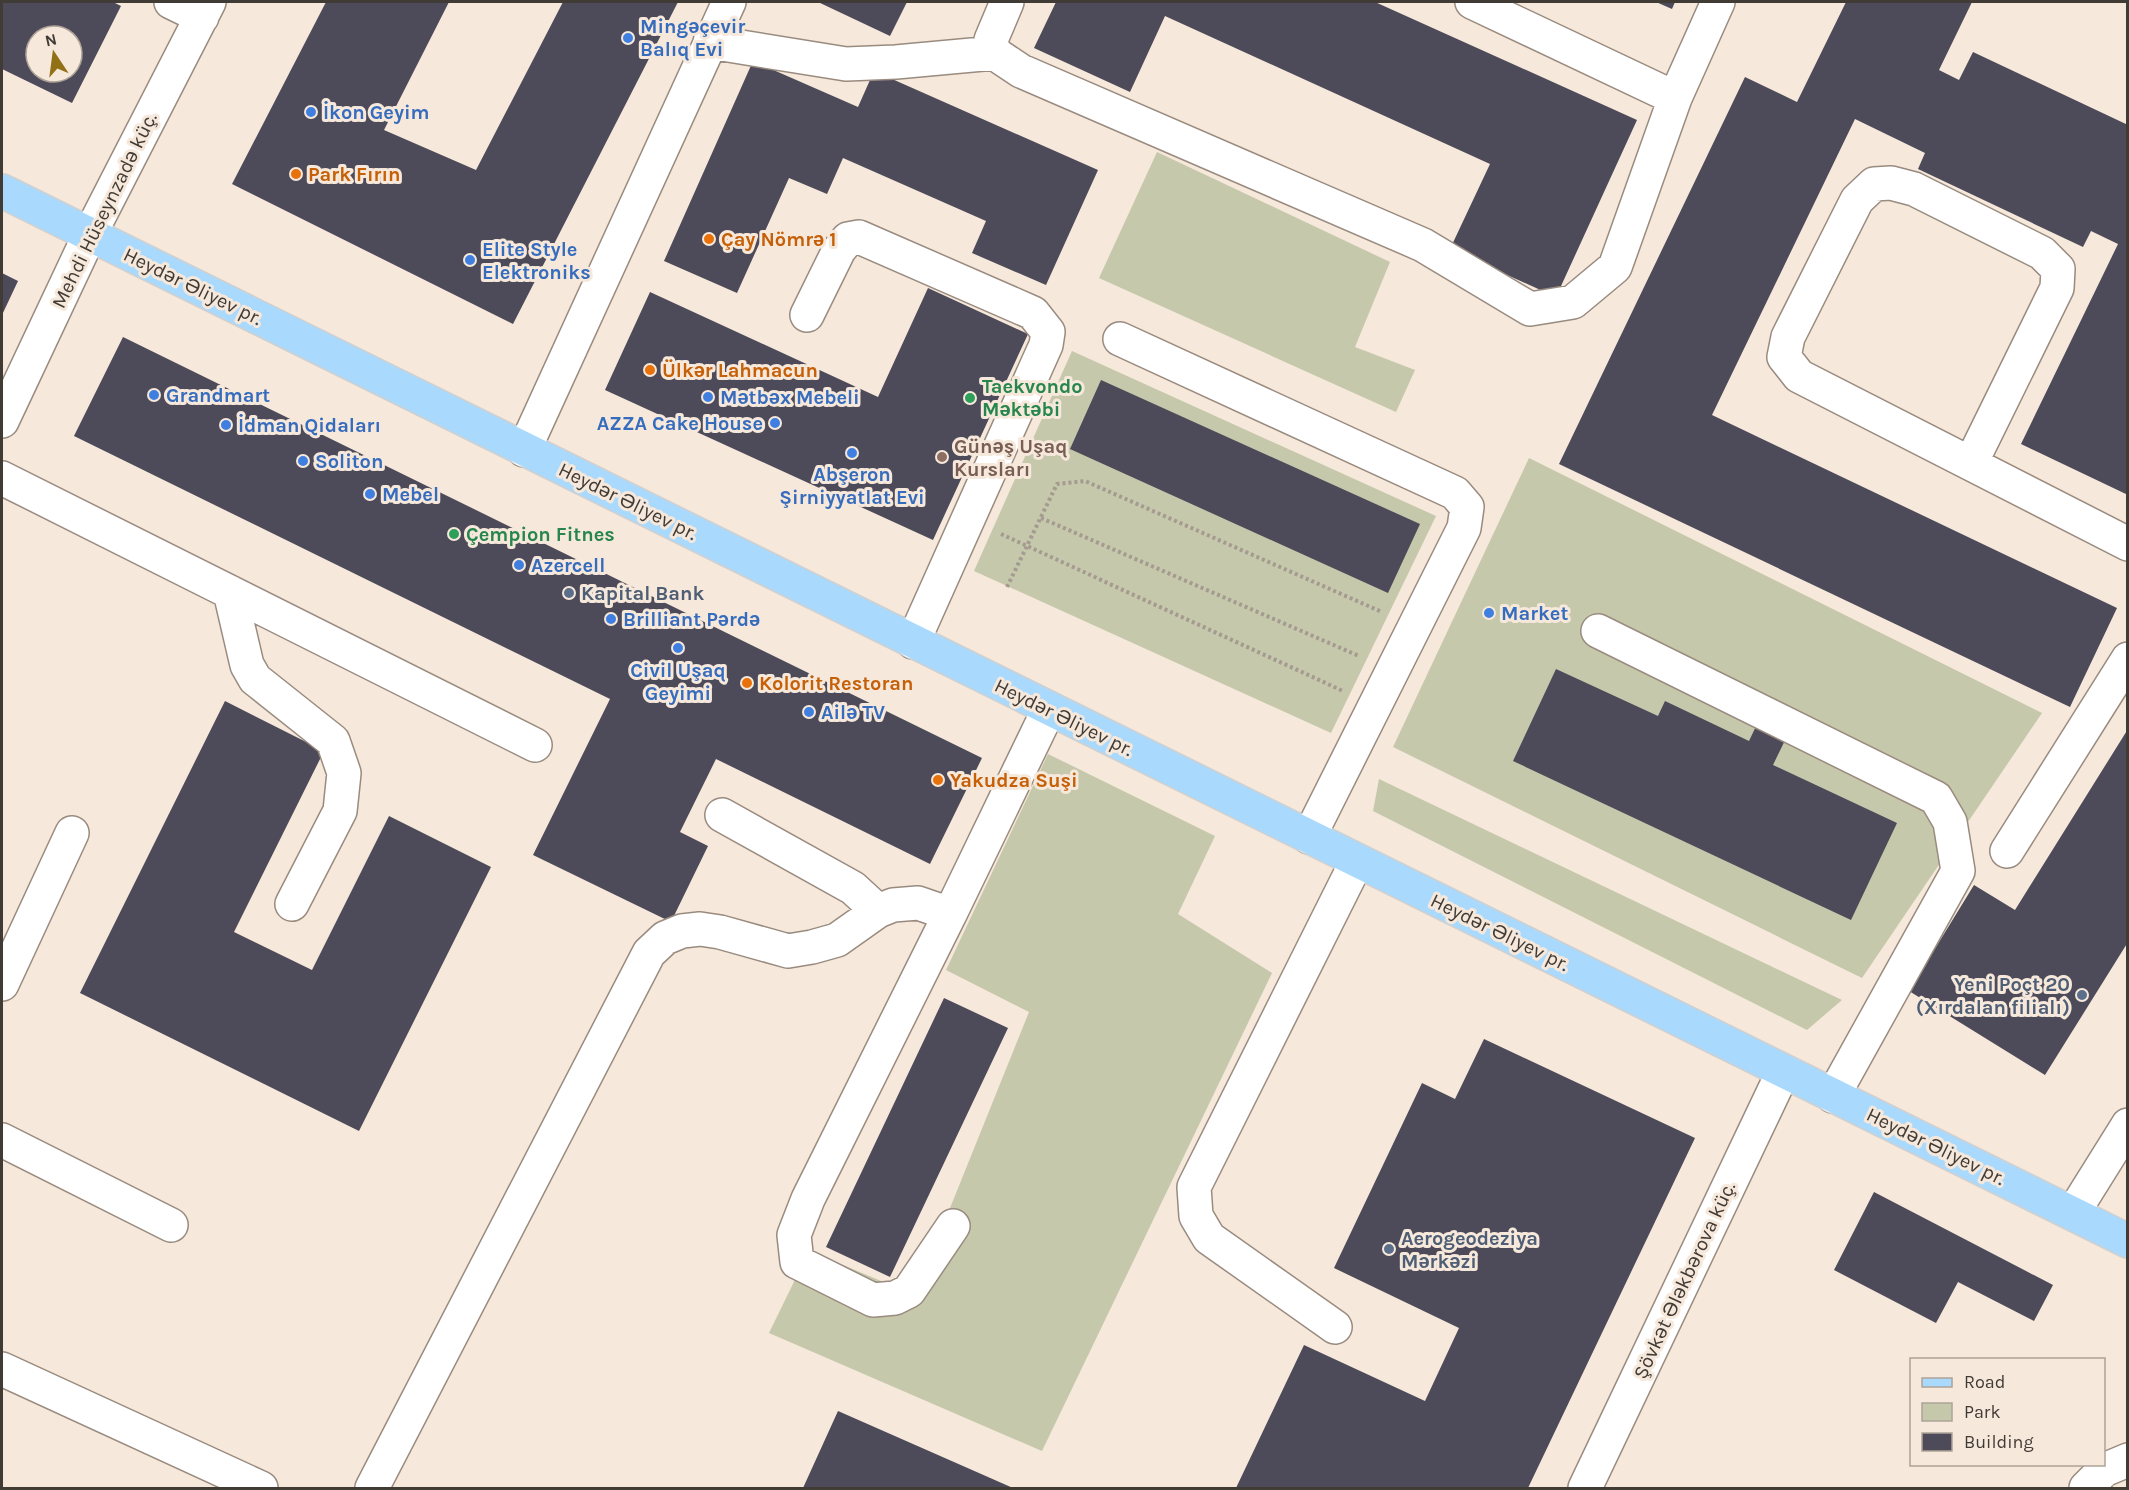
<svg xmlns="http://www.w3.org/2000/svg" width="2129" height="1490" font-family="Karla,sans-serif">
<style>
.green{fill:#c5c8aa}
.building{fill:#4d4a59;fill-rule:evenodd}
.lines{fill:none;stroke-linecap:round;stroke-linejoin:round}
.minor-casing{stroke:#998b7f;stroke-width:36}
.major-casing{stroke:#d1d0cf;stroke-width:36}
.path{stroke:#a49a90;stroke-width:4;stroke-dasharray:3 3;stroke-linecap:butt}
.minor{stroke:#fff;stroke-width:33}
.major{stroke:#a9d9fd;stroke-width:33}
.shop-dot{fill:#3f7fe0;stroke:#f6e8da;stroke-width:2}
.food-dot{fill:#e8710a;stroke:#f6e8da;stroke-width:2}
.leisure-dot{fill:#2e9e5b;stroke:#f6e8da;stroke-width:2}
.education-dot{fill:#8d6e63;stroke:#f6e8da;stroke-width:2}
.service-dot{fill:#5c6f8a;stroke:#f6e8da;stroke-width:2}
.labels{text-anchor:middle;stroke-width:6;stroke-linejoin:round;paint-order:stroke}
.shop-label{font-size:20px;font-weight:bold;fill:#366cbe;stroke:#f6e8da;text-anchor:start}
.food-label{font-size:20px;font-weight:bold;fill:#c56008;stroke:#f6e8da;text-anchor:start}
.street-label{font-size:20px;fill:#413b36;stroke:#f6e8da}
.leisure-label{font-size:20px;font-weight:bold;fill:#27864d;stroke:#f6e8da;text-anchor:start}
.education-label{font-size:20px;font-weight:bold;fill:#785e54;stroke:#f6e8da;text-anchor:start}
.service-label{font-size:20px;font-weight:bold;fill:#4e5e75;stroke:#f6e8da;text-anchor:start}
</style>
<rect width="100%" height="100%" fill="#f6e8da"/>
<!-- green -->
<path class="green" d="M1157 152 1390 262 1355 347 1415 370 1396 412 1099 278Z
M1072 351 1436 516 1331 733 974 571Z
M1529 458 2042 713 1862 978 1393 747Z
M1048 754 1215 836 1178 914 1272 973 1042 1451 769 1333 809 1251 915 1295 1029 1012 946 970Z
M1379 779 1842 1000 1807 1030 1373 811Z"/>
<!-- building -->
<path class="building" d="M2 2H113L121 6 72 103 2 69ZM36 36H72V72H36Z
M326 2H449L384 130 476 170 563 2H678L513 324 232 184Z
M818 2H907L890 36Z
M1056 2H1375L1637 120 1556 297 1450 249 1490 164 1165 16 1130 92 1034 48Z
M1656 2H1675L1672 9Z
M1846 2H1972L1939 70 1959 80 1973 52 2128 125V495L2021 444 2118 244 2091 231 2083 247 1918 169 1925 153 1855 119 1712 415 2117 608 2070 707 1559 464 1745 77 1797 102Z
M753 61 858 107 874 71 1098 170 1046 285 972 253 986 221 843 158 827 194 789 178 737 293 664 261Z
M2 273 18 281 2 315Z
M928 288 1028 334 933 540 605 390 650 292 878 397Z
M123 337 982 758 930 864 716 759 680 832 708 846 671 922 533 855 610 699 74 436Z
M1101 380 1420 524 1388 593 1070 449Z
M1556 669 1658 716 1665 701 1749 741 1759 720 1788 734 1773 765 1897 823 1851 920 1513 761Z
M225 701 324 751 234 932 312 970 389 816 491 867 359 1131 80 993Z
M2128 729V942L2045 1075 1909 991 1974 885 2015 910Z
M944 998 1008 1028 890 1277 826 1247Z
M1484 1039 1695 1138 1528 1488H1236L1304 1345 1425 1401 1459 1328 1334 1268 1422 1083 1455 1099Z
M1874 1192 2053 1285 2034 1321 1958 1282 1936 1323 1834 1270Z
M838 1411 1013 1488H803Z"/>
<g class="lines">
<!-- minor casing -->
<g class="minor-casing">
<path id="minor" d="M171 2 202 17
M1007 2 991 40 994 53 1021 71 1423 245 1530 309 1573 302 1615 267 1675 98 1718 2
M1472 2 1675 98
M710 42 846 64 896 62 994 53
M807 315 839 250 848 239 859 237 1033 313 1048 332 1046 345 913 642
M1120 339 1455 493 1467 507 1464 528 1309 837
M2 421 90 234 209 2
M524 450 729 2
M1971 463 2057 288 2058 269 2042 253 1914 189 1891 183 1874 184 1857 200 1788 337 1784 357 1799 376 2128 544
M2 478 535 745
M230 592 247 665 255 679 333 741 344 773 340 811 292 904
M1598 631 1936 798 1950 822 1958 871 1833 1096
M722 815 853 888 878 911
M2007 851 2128 659
M950 914 808 1199 794 1235 797 1262 873 1300 895 1298 909 1291 953 1226
M2 984 72 833
M2 1140 171 1225
M2073 1213 2128 1125
M1335 1327 1209 1238 1196 1216 1194 1187 1357 861
M2 1369 261 1488
M372 1488 649 953 665 938 682 931 700 929 720 932 788 951 812 947 837 940 878 911 893 905 918 903 950 914 1049 709
M1585 1488 1783 1072
M2086 1488 2104 1470 2128 1460"/>
</g>
<!-- major casing -->
<g class="major-casing">
<path id="major" d="M2 191 2128 1241"/>
</g>
<!-- path -->
<path class="path" d="M1041 518 1359 656
M1001 534 1343 691
M1007 587 1057 484 1085 481 1382 612"/>
<!-- minor -->
<use href="#minor" class="minor"/>
<!-- major -->
<use href="#major" class="major"/>
</g>
<!-- markers -->
<g class="shop-dot">
<circle cx="628" cy="38" r="6"/>
<circle cx="311" cy="112" r="6"/>
<circle cx="470" cy="260" r="6"/>
<circle cx="154" cy="395" r="6"/>
<circle cx="708" cy="397" r="6"/>
<circle cx="775" cy="423" r="6"/>
<circle cx="226" cy="425" r="6"/>
<circle cx="852" cy="453" r="6"/>
<circle cx="303" cy="461" r="6"/>
<circle cx="370" cy="494" r="6"/>
<circle cx="519" cy="565" r="6"/>
<circle cx="1489" cy="613" r="6"/>
<circle cx="611" cy="619" r="6"/>
<circle cx="678" cy="648" r="6"/>
<circle cx="809" cy="712" r="6"/>
</g>
<g class="food-dot">
<circle cx="296" cy="174" r="6"/>
<circle cx="709" cy="239" r="6"/>
<circle cx="650" cy="370" r="6"/>
<circle cx="747" cy="683" r="6"/>
<circle cx="938" cy="780" r="6"/>
</g>
<g class="leisure-dot">
<circle cx="970" cy="398" r="6"/>
<circle cx="454" cy="534" r="6"/>
</g>
<circle class="education-dot" cx="942" cy="457" r="6"/>
<g class="service-dot">
<circle cx="569" cy="593" r="6"/>
<circle cx="2082" cy="995" r="6"/>
<circle cx="1389" cy="1249" r="6"/>
</g>
<g class="labels">
<!-- shop labels -->
<g class="shop-label">
<text x="640" y="33">Mingəçevir<tspan x="640" dy="23">Balıq Evi</tspan></text>
<text x="323" y="119">İkon Geyim</text>
<text x="482" y="256">Elite Style<tspan x="482" dy="23">Elektroniks</tspan></text>
<text x="166" y="402">Grandmart</text>
<text x="720" y="404">Mətbəx Mebeli</text>
<text x="763" y="430" text-anchor="end">AZZA Cake House</text>
<text x="238" y="432">İdman Qidaları</text>
<text x="315" y="468">Soliton</text>
<text x="852" y="481" text-anchor="middle">Abşeron<tspan x="852" dy="23">Şirniyyatlat Evi</tspan></text>
<text x="382" y="501">Mebel</text>
<text x="531" y="572">Azercell</text>
<text x="1501" y="620">Market</text>
<text x="623" y="626">Brilliant Pərdə</text>
<text x="678" y="677" text-anchor="middle">Civil Uşaq<tspan x="678" dy="23">Geyimi</tspan></text>
<text x="821" y="719">Ailə TV</text>
</g>
<!-- food labels -->
<g class="food-label">
<text x="308" y="181">Park Fırın</text>
<text x="721" y="246">Çay Nömrə 1</text>
<text x="662" y="377">Ülkər Lahmacun</text>
<text x="759" y="690">Kolorit Restoran</text>
<text x="950" y="787">Yakudza Suşi</text>
</g>
<!-- street labels -->
<g class="street-label">
<text transform="translate(104 210) rotate(-64)" y="7">Mehdi Hüseynzadə küç.</text>
<text transform="translate(193 286) rotate(26)" y="7">Heydər Əliyev pr.</text>
<text transform="translate(628 501) rotate(26)" y="7">Heydər Əliyev pr.</text>
<text transform="translate(1064 717) rotate(26)" y="7">Heydər Əliyev pr.</text>
<text transform="translate(1500 932) rotate(26)" y="7">Heydər Əliyev pr.</text>
<text transform="translate(1936 1146) rotate(26)" y="7">Heydər Əliyev pr.</text>
<text transform="translate(1684 1280) rotate(-65)" y="7">Şövkət Ələkbərova küç.</text>
</g>
<!-- leisure labels -->
<g class="leisure-label">
<text x="982" y="393">Taekvondo<tspan x="982" dy="23">Məktəbi</tspan></text>
<text x="466" y="541">Çempion Fitnes</text>
</g>
<!-- education labels -->
<g class="education-label">
<text x="954" y="453">Günəş Uşaq<tspan x="954" dy="23">Kursları</tspan></text>
</g>
<!-- service labels -->
<g class="service-label">
<text x="581" y="600">Kapital Bank</text>
<text x="2070" y="991" text-anchor="end">Yeni Poçt 20<tspan x="2070" dy="23">(Xırdalan filialı)</tspan></text>
<text x="1401" y="1245">Aerogeodeziya<tspan x="1401" dy="23">Mərkəzi</tspan></text>
</g>
</g>
<!-- border -->
<rect width="2129" height="1490" fill="none" stroke="#413b36" stroke-width="6"/>
<!-- legend -->
<rect x="1910" y="1358" width="195" height="108" fill="#f6e8da" stroke="#aea398" stroke-width="1.5"/>
<rect x="1922" y="1378" width="30" height="9" fill="#a9d9fd" stroke="#aea398" stroke-width="1.5"/>
<text x="1964" y="1388" font-size="18" fill="#413b36">Road</text>
<rect x="1922" y="1403" width="30" height="18" fill="#c5c8aa" stroke="#aea398" stroke-width="1.5"/>
<text x="1964" y="1418" font-size="18" fill="#413b36">Park</text>
<rect x="1922" y="1433" width="30" height="18" fill="#4d4a59" stroke="#aea398" stroke-width="1.5"/>
<text x="1964" y="1448" font-size="18" fill="#413b36">Building</text>
<!-- north arrow -->
<g transform="translate(54 54) rotate(347)"><circle r="28" fill="#f6e8da" stroke="#aea398" stroke-width="1.5"/>
<path d="M0-4.5L10 22L0 15L-10 22Z" fill="#917016"/>
<text y="-9" font-size="16" font-weight="bold" text-anchor="middle" fill="#413b36">N</text>
</g>
</svg>
